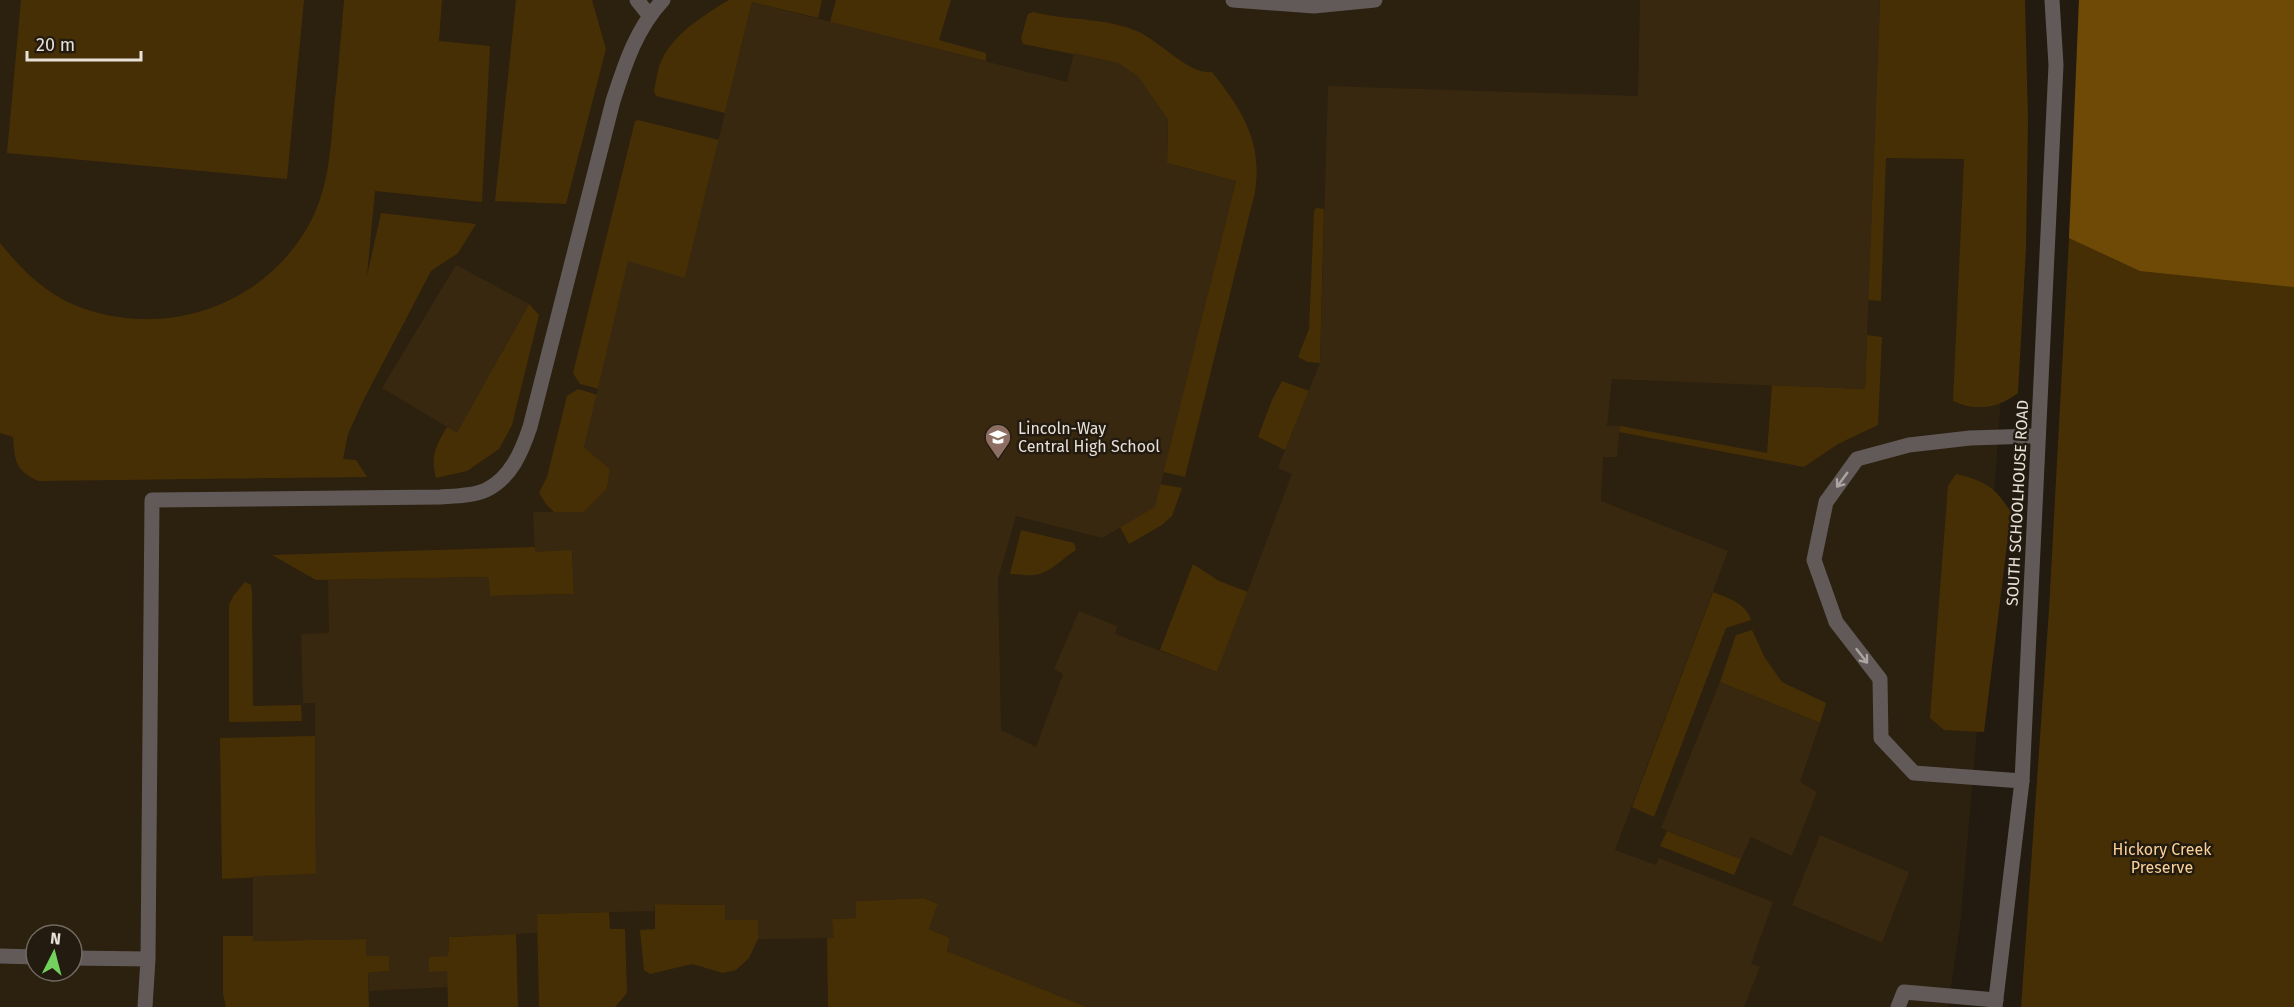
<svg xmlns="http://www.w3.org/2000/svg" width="2294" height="1007" font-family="'Fira Sans',sans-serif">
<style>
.built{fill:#2c200f;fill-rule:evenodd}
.green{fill:#472f05}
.forest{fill:#6f4a07}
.building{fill:#38280f}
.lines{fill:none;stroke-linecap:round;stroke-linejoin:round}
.service{stroke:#625a59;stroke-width:15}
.tertiary{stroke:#625a59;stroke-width:15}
.oneway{stroke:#aba4a0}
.labels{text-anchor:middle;stroke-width:5;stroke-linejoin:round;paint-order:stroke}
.poi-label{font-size:16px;fill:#e7e1da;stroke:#231b0f;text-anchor:start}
.street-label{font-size:16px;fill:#e7e1da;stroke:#231b0f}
.park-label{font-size:16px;fill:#fad199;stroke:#231b0f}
</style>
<rect width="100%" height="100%" fill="#231b0f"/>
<!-- built -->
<path class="built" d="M0 0H2002L2016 189 1977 732 1960 927 1948 1007H0ZM36 935H72V971H36Z"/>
<!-- green -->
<path class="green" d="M21 0H304L287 179 7 153Z
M344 0H442L439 41 490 46 482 202 375 191 367 276 381 213 476 224 458 253 431 271 363 401 348 434 343 459 356 460 367 477 38 481C14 469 15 461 13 437L0 433V243C20 268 43 291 72 304 162 342 267 307 312 219 329 185 331 145 334 108 338 72 341 36 344 0Z
M516 0H592L606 49 566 204 495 201Z
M729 0H822L818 18 752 2 725 113 656 96 654 91C656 82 657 72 660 64 671 35 704 15 729 0Z
M836 0H951L939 40 986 53V61L830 22Z
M1880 0H2025L2028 119 2026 248 2018 393C1999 408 1976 412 1953 401L1964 159 1886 158 1881 301 1868 300Z
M2079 0H2294V1007H2021L2049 610 2074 146Z
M1033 12C1068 21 1108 17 1141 33 1161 43 1190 75 1212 72 1242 110 1263 142 1255 192L1185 477 1163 472 1236 181 1167 163 1168 120 1138 77 1118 63 1023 44 1021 38 1028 14Z
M638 120 719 140 685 278 599 389 580 384 573 373 635 121Z
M1316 208 1324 209 1320 363 1308 362 1298 357 1309 329 1314 212Z
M529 304 539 315 512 425 499 449 467 471 436 478C430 455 436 446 447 427L457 432Z
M1867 335 1882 337 1878 425 1838 444 1804 467 1619 432 1620 426 1767 453 1772 385 1865 389Z
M1282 381 1309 391 1285 450 1258 437 1272 400Z
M578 389 598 395 584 447 610 469 607 489 584 512H554L546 504 539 493 547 477 567 396Z
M1956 474C1985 481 1994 486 2011 512L1984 732 1944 730 1930 718 1948 486Z
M1160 484 1182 488 1172 516 1162 525 1129 544 1120 527Z
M1021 530 1074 543 1076 550C1064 557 1052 571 1039 574 1030 577 1019 574 1010 574Z
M535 547 572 550 574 594 490 596 488 577 316 580 272 555Z
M1193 564 1219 581 1248 592 1217 672 1160 650Z
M245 582 251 585 252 593 253 706 301 705 302 721 229 722V605L234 595Z
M1713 592C1729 599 1745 602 1751 620L1726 628 1654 817 1632 807Z
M1752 630 1765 658 1782 682 1826 703 1820 723 1720 682 1736 635Z
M315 736 316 874 222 879 220 738Z
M1667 831 1741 859 1734 875 1660 846Z
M924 898 938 904 929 929 950 938 947 951 1087 1007H828L827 938 832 919 856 918V901Z
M655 904 725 905V920H758V939L749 958 736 970 723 973 692 964 650 974 644 970 640 930 655 929Z
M609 912 610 929H625L627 993 615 1007H539L537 914Z
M516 934 518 1007H448L447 972H429V957L448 955 449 937Z
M223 936H253L254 941 366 939V956H389L390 971 368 973 369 1007H226L223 994Z"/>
<!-- forest -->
<path class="forest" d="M2079 0H2294V287L2140 271 2069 238Z"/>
<!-- building -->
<path class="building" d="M1640 0H1880L1865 389 1612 379 1607 426H1620L1617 457H1603L1601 501 1728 551 1615 850 1656 865 1659 858 1773 902 1751 964 1760 967 1744 1007H1087L947 951 950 938 929 929 938 904 924 898 856 901V918L832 919 834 938 758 939V920H725V905L655 904 654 911 537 914V933L449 937 448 956 429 957V972L447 971V987L369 991 368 973 390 971 389 956H366V939L253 941V876L316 874 315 703H303L301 634 329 633 328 580 488 577 490 596 574 594 572 550 535 552 533 512H584L607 489 610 469 584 447 628 261 685 278 752 2 1067 82 1074 53 1118 63 1138 76 1168 120 1167 163 1236 181 1155 507 1102 538 1016 516 998 579 1001 730 1036 747 1063 674 1054 669 1079 611 1117 626 1115 634 1217 672 1292 474 1278 468 1320 363 1328 86 1638 96Z
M456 265 529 304 457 433 382 388Z
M1720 682 1820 723 1800 782 1817 792 1792 856 1751 837 1741 859 1661 828Z
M1820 835 1909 872 1882 943 1792 905Z"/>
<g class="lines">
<!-- service -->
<path class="service" d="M637 0 649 15
M1233 0 1314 6 1375 0
M2022 781 1914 773 1881 738 1880 679 1836 622 1814 560 1826 502 1857 459 1909 445 1970 438 2038 436
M0 956 36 957
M72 958 148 959
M145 1007 148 959 152 500 440 497C454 496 473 496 486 490 511 478 522 451 530 427L613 101C625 64 636 29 663 0
M1898 1007 1904 992 1996 1000"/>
<!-- tertiary -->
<path class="tertiary" d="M1995 1007 2022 781 2056 65 2052 0"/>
</g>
<!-- one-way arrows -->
<defs><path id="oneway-shaft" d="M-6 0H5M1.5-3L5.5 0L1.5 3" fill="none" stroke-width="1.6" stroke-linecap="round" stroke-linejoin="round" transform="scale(1.5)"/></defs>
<g class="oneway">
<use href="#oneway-shaft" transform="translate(1842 480) rotate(126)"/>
<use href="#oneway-shaft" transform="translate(1862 656) rotate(52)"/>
</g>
<!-- icons -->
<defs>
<g id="school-pin" transform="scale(1.35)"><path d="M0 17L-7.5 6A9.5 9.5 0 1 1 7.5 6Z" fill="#8d6e63" stroke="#231b0f"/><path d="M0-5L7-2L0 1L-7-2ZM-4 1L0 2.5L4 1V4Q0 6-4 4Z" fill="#fff"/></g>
</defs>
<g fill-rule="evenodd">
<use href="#school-pin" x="998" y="437"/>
</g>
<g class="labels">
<!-- poi labels -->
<g class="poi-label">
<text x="1018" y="434">Lincoln-Way<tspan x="1018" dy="18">Central High School</tspan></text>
</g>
<!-- street labels -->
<g class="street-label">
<text transform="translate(2017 503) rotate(-87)" y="6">SOUTH SCHOOLHOUSE ROAD</text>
</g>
<!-- park labels -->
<g class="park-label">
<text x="2162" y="855">Hickory Creek<tspan x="2162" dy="18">Preserve</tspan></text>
</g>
</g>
<!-- north arrow -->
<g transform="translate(54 953) rotate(6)"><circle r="28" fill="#231b0f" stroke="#716a60" stroke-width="1.5"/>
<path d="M0-4.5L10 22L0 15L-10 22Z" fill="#72d25d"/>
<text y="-9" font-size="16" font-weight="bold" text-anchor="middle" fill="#e7e1da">N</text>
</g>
<!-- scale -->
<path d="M27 51v9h114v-9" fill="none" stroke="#e7e1da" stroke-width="3"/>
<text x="36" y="51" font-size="18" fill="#e7e1da" stroke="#231b0f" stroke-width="4.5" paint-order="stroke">20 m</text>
</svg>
